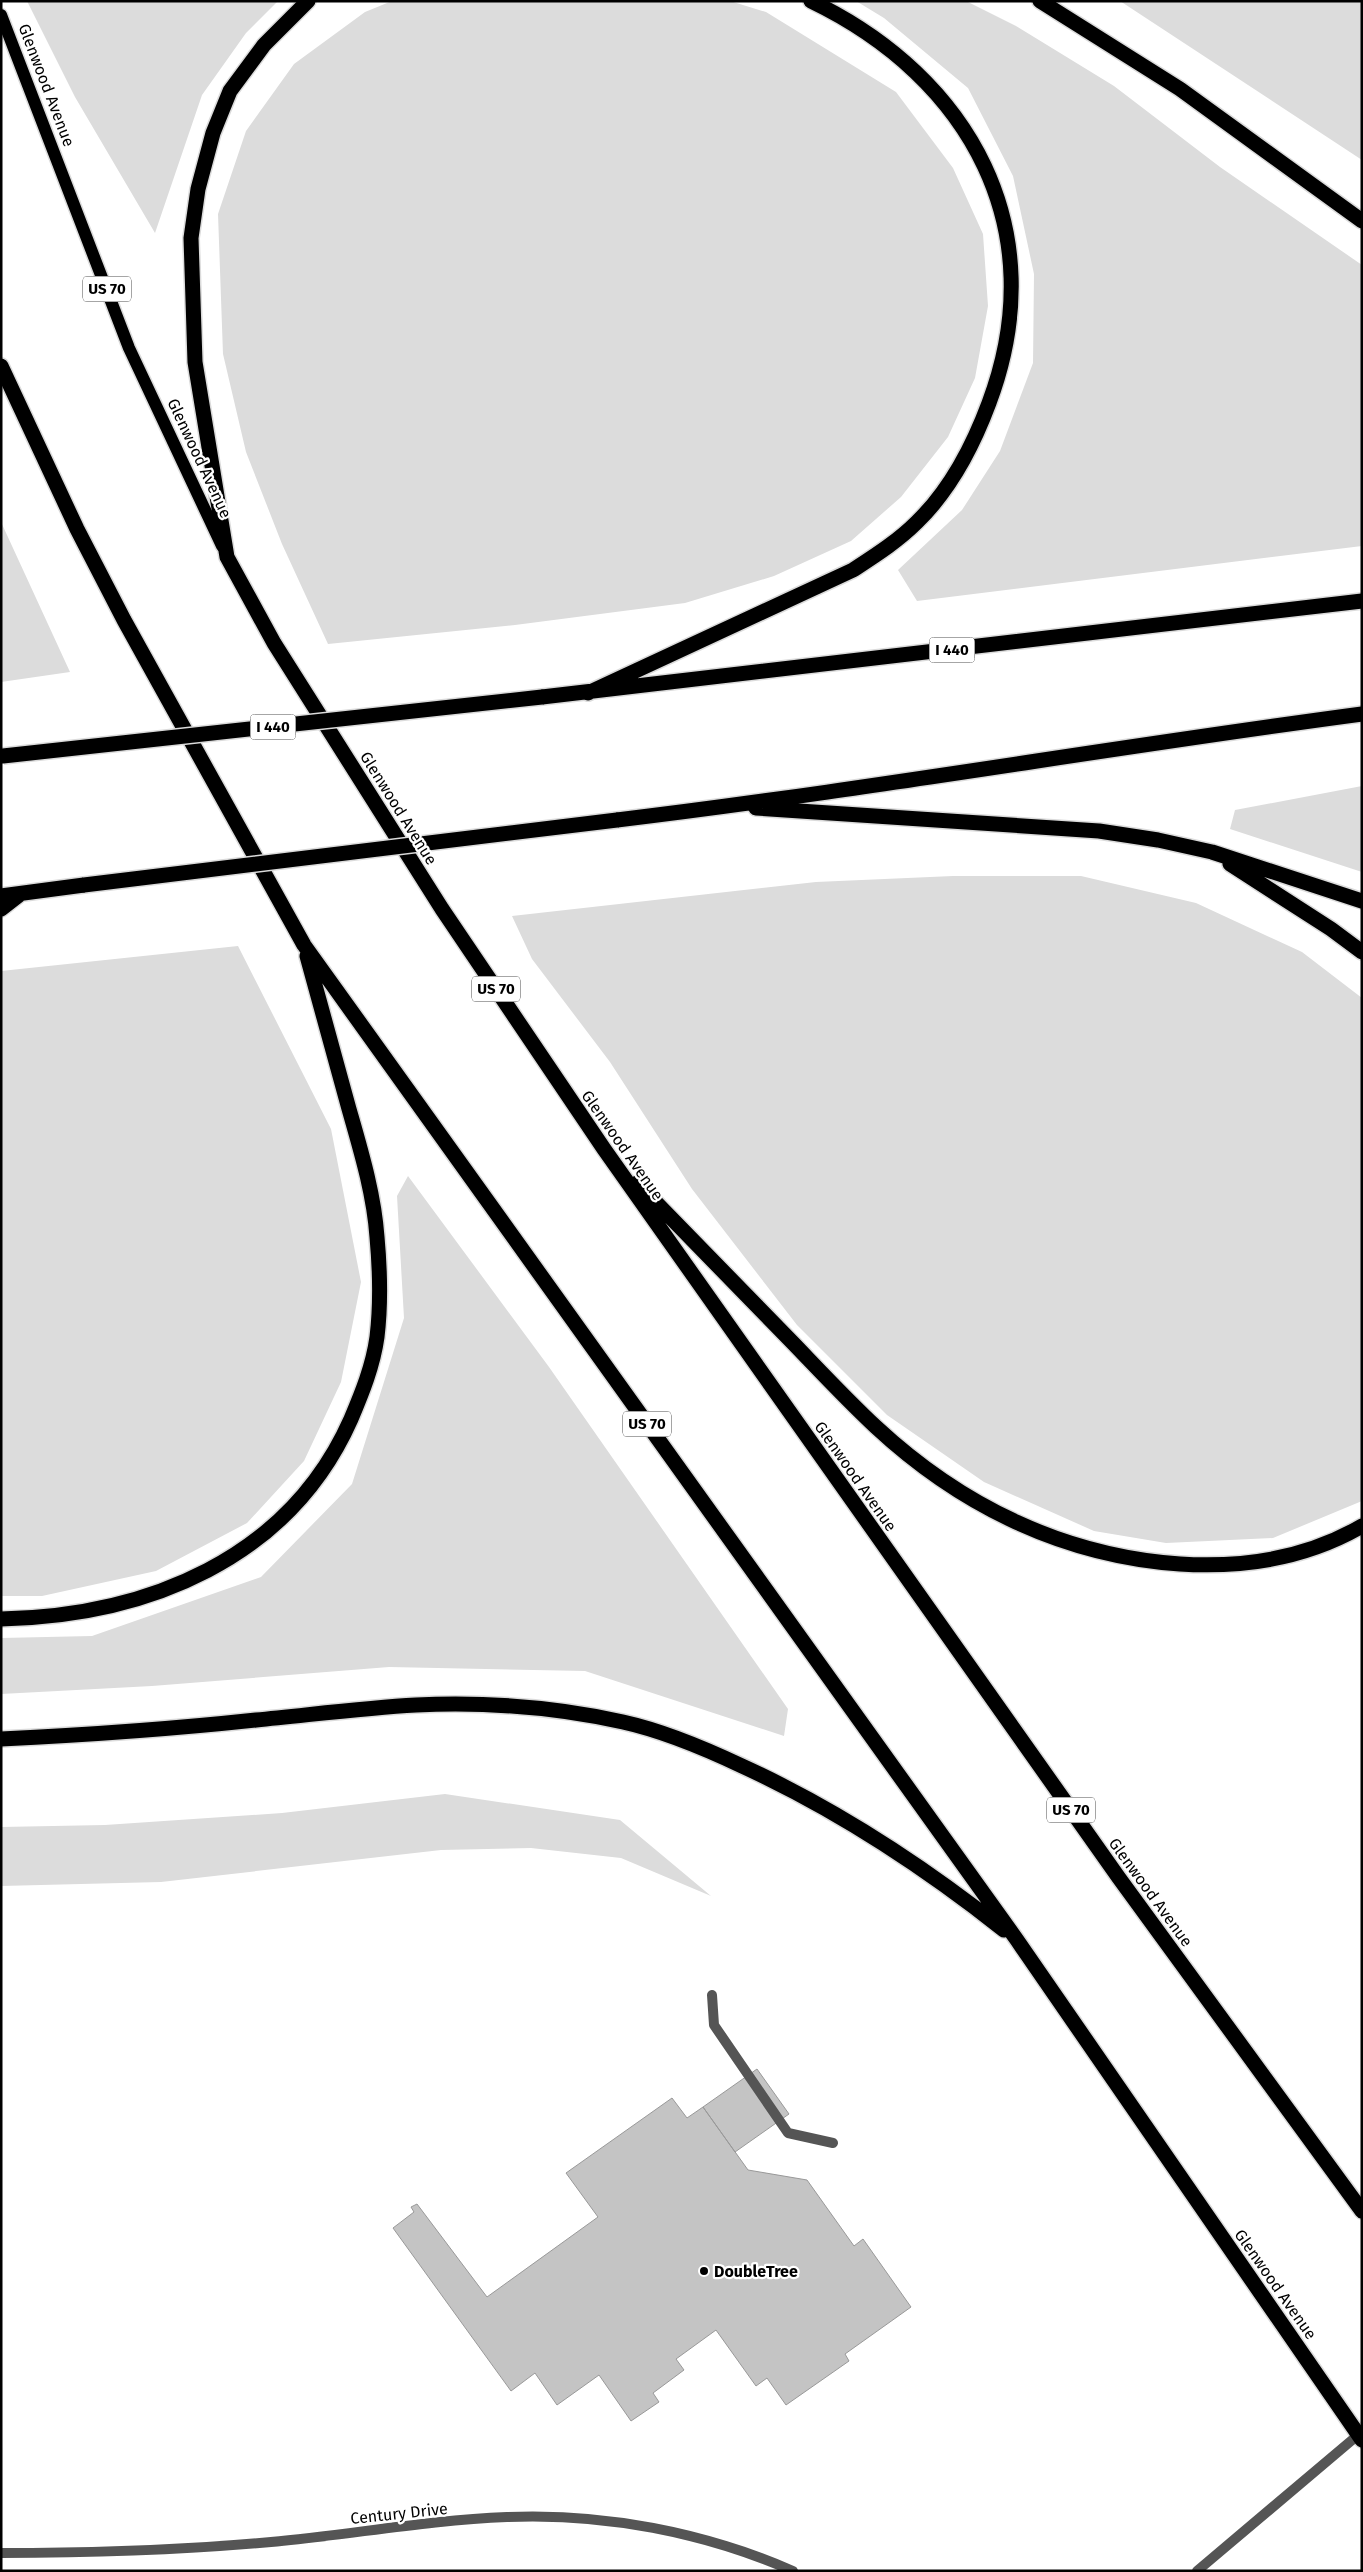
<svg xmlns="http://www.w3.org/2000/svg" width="1363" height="2572" font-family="'Fira Sans',sans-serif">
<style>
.green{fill:#dcdcdc}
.building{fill:#c4c4c4;stroke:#999}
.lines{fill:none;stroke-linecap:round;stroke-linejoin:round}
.primary-casing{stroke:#dbdbdb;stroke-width:15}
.highway-casing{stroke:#dbdbdb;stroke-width:18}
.lane{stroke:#555;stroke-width:10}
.street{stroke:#555;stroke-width:10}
.primary{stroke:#000;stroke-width:12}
.highway{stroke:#000;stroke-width:15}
.highway-bridge-casing{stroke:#dbdbdb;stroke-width:18;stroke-linecap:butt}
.highway-bridge{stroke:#000;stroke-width:15}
.poi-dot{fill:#000;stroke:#fff;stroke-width:2}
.labels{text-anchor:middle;stroke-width:4.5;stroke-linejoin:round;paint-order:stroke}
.shield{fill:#fff;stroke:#4c4c4c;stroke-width:1}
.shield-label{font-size:15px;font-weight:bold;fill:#000}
.street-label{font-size:16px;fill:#000;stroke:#fff}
.poi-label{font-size:16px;font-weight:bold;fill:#000;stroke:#fff;text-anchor:start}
</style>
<rect width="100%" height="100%" fill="#fff"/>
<!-- green -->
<path class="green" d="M27 1H278L246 33 202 95 155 233 75 97Z
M392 1H730L766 12 896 92 953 168 983 234 988 306 975 378 948 437 901 497 851 541 774 576 685 603 515 625 328 644 282 544 246 452 223 354 218 214 246 131 294 64 365 12Z
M856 1H966L1016 26 1114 86 1220 167 1362 265V546L917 601 898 570 962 510 1000 451 1033 363 1034 274 1013 176 968 88 884 18Z
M1120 1H1362V160Z
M1 522 70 672 1 682Z
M1362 786V872L1230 829 1235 810Z
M953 876H1081L1196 903 1302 952 1362 998V1501L1273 1538 1166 1543 1094 1531 984 1482 887 1415 797 1325 692 1189 610 1062 532 959 512 916 816 882Z
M238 946 331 1129 361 1282 341 1382 304 1461 247 1523 156 1571 42 1596H1V971Z
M408 1176 549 1367 788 1709 784 1736 585 1671 389 1667 152 1686 1 1694V1638L92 1636 261 1577 352 1484 404 1318 397 1196Z
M445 1794 620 1820 711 1896 621 1858 531 1848 441 1850 161 1882 1 1886V1827L105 1825 282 1813Z"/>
<!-- building -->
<path class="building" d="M757 2069 789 2114 735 2152 703 2107Z
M672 2098 687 2118 703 2107 748 2170 807 2180 854 2246 863 2239 911 2307 845 2354 849 2361 786 2405 767 2378 756 2386 716 2330 676 2359 684 2370 653 2393 659 2402 631 2421 599 2375 557 2405 535 2373 511 2391 393 2228 414 2212 411 2207 417 2204 487 2297 598 2217 566 2173Z"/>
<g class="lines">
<!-- primary casing -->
<g class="primary-casing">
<path id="primary" d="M1 15 129 348 222 546"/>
</g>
<!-- highway casing -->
<g class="highway-casing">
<path id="highway" d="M308 1 264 45 230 91 213 133 198 189 191 238 195 362 227 557 274 643 442 909 604 1149 1119 1878 1362 2211
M1040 1 1180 89 1362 221
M1 366 77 529 124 620 304 945 1017 1940 1362 2440
M588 693 853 570C876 555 898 541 917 522 950 490 973 446 989 403 1054 230 971 78 811 1
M542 697 1362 601
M756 808 1099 831 1158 840 1212 852 1362 901
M617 820C866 790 1113 747 1362 714
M1230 864 1331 929 1362 952
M1 896 84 885
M1 909 19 895
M637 1183C689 1236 741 1289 793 1343 820 1371 847 1400 876 1427 961 1506 1064 1556 1180 1564 1243 1568 1307 1558 1362 1526
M1 1619C147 1616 289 1559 351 1419 362 1393 373 1366 377 1337 381 1304 380 1270 377 1237 374 1194 361 1151 349 1109 335 1058 321 1007 307 956
M1 1739C86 1735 172 1729 256 1720 309 1715 363 1708 416 1705 483 1702 556 1707 623 1722 664 1731 704 1748 742 1766 836 1809 923 1866 1004 1930"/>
</g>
<!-- lane -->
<path class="lane" d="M712 1995 714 2025 788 2133 833 2143
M1197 2571 1358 2435"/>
<!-- street -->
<path class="street" d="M1 2553C91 2553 181 2550 271 2542 349 2535 428 2520 507 2517 604 2513 704 2532 793 2571"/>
<!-- primary -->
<use href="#primary" class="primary"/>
<!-- highway -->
<use href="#highway" class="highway"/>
<!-- highway-bridge casing -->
<g class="highway-bridge-casing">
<path id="highway-bridge" d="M3 756 542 697
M84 885 617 820"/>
</g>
<!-- highway-bridge -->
<use href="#highway-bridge" class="highway-bridge"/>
</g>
<!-- markers -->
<circle class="poi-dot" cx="704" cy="2271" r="5"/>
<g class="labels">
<!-- shield labels -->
<g class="shield">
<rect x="83" y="276.5" width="48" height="25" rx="4"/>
<rect x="929.5" y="637.5" width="45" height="25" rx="4"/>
<rect x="250.5" y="714.5" width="45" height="25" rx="4"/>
<rect x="472" y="976.5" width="48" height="25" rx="4"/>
<rect x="623" y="1411.5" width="48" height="25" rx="4"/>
<rect x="1047" y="1797.5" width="48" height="25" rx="4"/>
</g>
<g class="shield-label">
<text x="107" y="294">US 70</text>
<text x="952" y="655">I 440</text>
<text x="273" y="732">I 440</text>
<text x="496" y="994">US 70</text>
<text x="647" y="1429">US 70</text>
<text x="1071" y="1815">US 70</text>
</g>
<!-- street labels -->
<g class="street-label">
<text transform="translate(47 85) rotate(69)" y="6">Glenwood Avenue</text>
<text transform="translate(200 458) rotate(65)" y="6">Glenwood Avenue</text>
<text transform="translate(399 808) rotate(58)" y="6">Glenwood Avenue</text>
<text transform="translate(623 1145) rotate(55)" y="6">Glenwood Avenue</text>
<text transform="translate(856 1476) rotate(55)" y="6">Glenwood Avenue</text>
<text transform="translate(1151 1892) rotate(54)" y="6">Glenwood Avenue</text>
<text transform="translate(1276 2284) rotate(55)" y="6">Glenwood Avenue</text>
<text transform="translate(399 2513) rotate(-6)" y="6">Century Drive</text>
</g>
<!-- poi labels -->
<g class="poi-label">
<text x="714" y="2277">DoubleTree</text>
</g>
</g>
<!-- border -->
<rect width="1363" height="2572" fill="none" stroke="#000000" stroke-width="5"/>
</svg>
